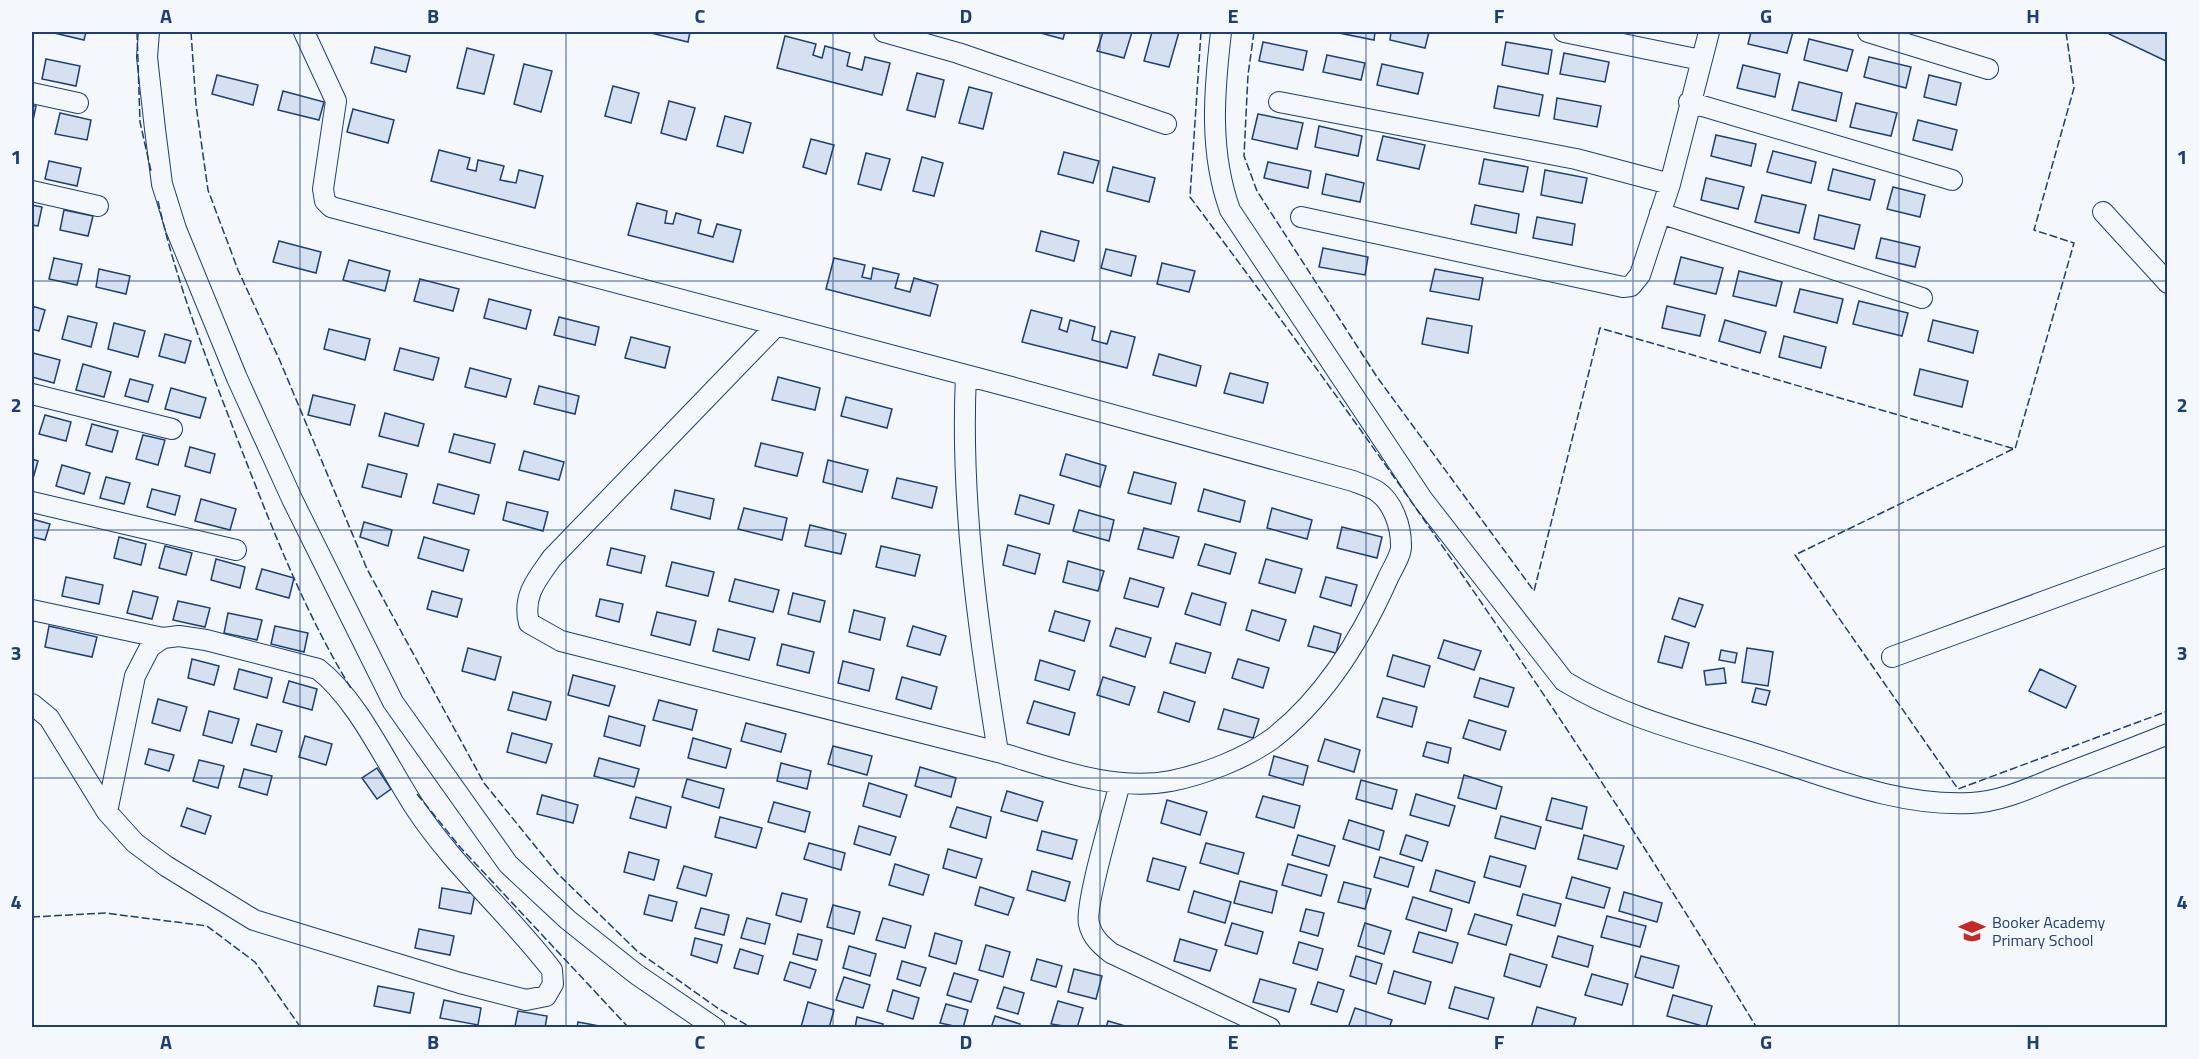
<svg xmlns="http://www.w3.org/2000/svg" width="2199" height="1059" font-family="'Titillium Web',sans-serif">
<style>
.building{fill:#d5e0f0;stroke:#1d3f73;stroke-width:1.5}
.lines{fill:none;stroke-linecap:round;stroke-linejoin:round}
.minor-casing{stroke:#1d3f73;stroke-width:22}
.minor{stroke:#f4f7fb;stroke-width:20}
.fence{stroke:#1d3f73;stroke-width:1.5;stroke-dasharray:8 3;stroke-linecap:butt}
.grid{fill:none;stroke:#1d3f73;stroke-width:1.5;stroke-opacity:0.55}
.labels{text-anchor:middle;stroke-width:4.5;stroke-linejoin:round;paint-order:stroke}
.poi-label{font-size:16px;fill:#1d3f73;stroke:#f4f7fb;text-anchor:start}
.neatline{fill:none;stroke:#1d3f73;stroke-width:2}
.grid-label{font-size:20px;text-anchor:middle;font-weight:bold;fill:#1d3f73}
</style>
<rect width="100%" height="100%" fill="#f4f7fb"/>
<!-- building -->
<path class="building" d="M50 32H86L84 40Z
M647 32H690L688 42Z
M1037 32H1065L1063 39Z
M1103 32H1132L1124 58 1097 51Z
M1152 32H1179L1169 67 1144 61Z
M1334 32H1375L1374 40Z
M1391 32H1429L1425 48 1390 40Z
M1751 32H1793L1787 53 1748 44Z
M2110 32H2168V62L2109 34Z
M785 36 816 44 813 55 822 58 825 46 850 53 847 66 862 70 865 57 890 63 882 95 777 68Z
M1809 39 1853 50 1847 71 1804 60Z
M1263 42 1307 51 1303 70 1259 61Z
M1506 42 1552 50 1548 74 1502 65Z
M375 47 410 56 406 72 371 63Z
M467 48 494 55 484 94 457 88Z
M1564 53 1609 62 1605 82 1560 74Z
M1327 55 1365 63 1361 80 1323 72Z
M1869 57 1911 67 1906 88 1864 77Z
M46 59 80 66 76 86 42 79Z
M524 64 552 71 541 112 514 104Z
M1382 64 1423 73 1418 94 1377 85Z
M1743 65 1780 74 1775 97 1737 88Z
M917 73 944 80 935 117 907 110Z
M217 75 258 85 253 105 212 94Z
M1929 75 1961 83 1956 105 1924 97Z
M1799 82 1842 93 1836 121 1792 110Z
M613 86 639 93 631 123 605 116Z
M1498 86 1543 95 1539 116 1494 108Z
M969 87 992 93 983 129 959 123Z
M283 91 324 102 319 120 278 110Z
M1557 98 1601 106 1597 127 1554 119Z
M669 101 695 108 686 140 661 133Z
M1856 103 1897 113 1891 136 1850 127Z
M32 106H36L32 125Z
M353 109 394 120 388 143 347 132Z
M60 113 91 120 87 140 55 134Z
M1258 114 1303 123 1297 149 1252 139Z
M725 116 751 123 743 153 717 146Z
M1918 120 1957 130 1952 150 1913 140Z
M1319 126 1362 136 1358 156 1315 147Z
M1716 135 1756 144 1751 166 1711 156Z
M1383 136 1425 145 1419 169 1377 160Z
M811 139 834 145 826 174 803 167Z
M439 150 470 158 467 169 476 171 478 160 504 166 500 180 516 183 519 170 543 176 535 208 431 181Z
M1773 151 1816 162 1811 183 1767 172Z
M1064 152 1099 161 1093 183 1058 174Z
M866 153 890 159 881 190 858 184Z
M922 157 943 163 934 196 913 191Z
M1484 159 1528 167 1523 192 1479 184Z
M49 161 81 168 77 186 45 179Z
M1268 162 1311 171 1308 188 1264 178Z
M1113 167 1155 178 1149 202 1107 191Z
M1833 169 1875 180 1870 200 1828 190Z
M1545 170 1587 178 1582 203 1541 195Z
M1326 174 1364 183 1360 202 1322 194Z
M1706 178 1744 187 1738 209 1701 200Z
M1893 187 1925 195 1920 217 1887 209Z
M1762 195 1806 205 1799 233 1755 222Z
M637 203 667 211 665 223 673 224 676 213 701 220 698 233 713 237 717 224 741 230 733 262 628 235Z
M32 205 42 207 38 226 32 225Z
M1475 205 1519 214 1516 233 1471 224Z
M64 210 93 216 88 236 60 230Z
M1819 215 1860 225 1854 249 1814 239Z
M1537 217 1575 224 1572 245 1533 238Z
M1041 231 1079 241 1074 261 1036 251Z
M1881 238 1920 247 1915 267 1876 258Z
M279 241 321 252 316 273 273 262Z
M1323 248 1368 257 1365 275 1319 267Z
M1106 249 1136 256 1131 276 1101 268Z
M1681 257 1723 268 1716 294 1674 284Z
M54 258 82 264 77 285 49 279Z
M834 258 865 265 862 277 871 279 873 268 899 274 895 288 910 292 914 278 938 285 930 316 826 289Z
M349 260 390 271 385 291 343 280Z
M1162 263 1195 271 1189 292 1157 284Z
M99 269 130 276 126 294 96 287Z
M1435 269 1483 278 1479 300 1430 291Z
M1739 271 1782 282 1776 306 1733 296Z
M420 279 459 289 453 311 414 301Z
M1800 289 1843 299 1837 323 1794 312Z
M489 299 531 310 526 329 484 318Z
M1859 301 1908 313 1902 336 1853 324Z
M32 306 45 310 39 331 32 329Z
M1667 306 1705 315 1700 336 1662 328Z
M1031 310 1062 318 1059 329 1067 332 1070 320 1095 327 1092 340 1107 344 1111 331 1135 337 1127 368 1022 342Z
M68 316 97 323 91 347 62 339Z
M559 317 599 327 595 345 554 335Z
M1427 318 1472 326 1468 353 1422 344Z
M1725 320 1766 332 1760 353 1719 341Z
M1933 320 1978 331 1973 353 1928 341Z
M114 323 145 331 138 357 108 349Z
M329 329 370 339 365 360 324 349Z
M165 334 191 341 185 363 159 356Z
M1784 336 1826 347 1821 368 1779 357Z
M631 337 670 347 665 368 625 358Z
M400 348 439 358 433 380 394 370Z
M33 353 60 360 54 383 32 377Z
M1159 354 1201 366 1196 386 1153 375Z
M83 364 111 372 104 397 76 390Z
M470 368 511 379 506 397 465 387Z
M1920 369 1968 381 1962 407 1914 395Z
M1230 373 1268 383 1263 403 1224 393Z
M778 377 820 388 815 410 772 400Z
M130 379 153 385 148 402 125 396Z
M539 386 579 396 575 414 534 404Z
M171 388 206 398 200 418 165 409Z
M313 395 355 405 350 425 308 415Z
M846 397 892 409 887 428 841 416Z
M385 413 424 424 418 446 379 436Z
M45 415 71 422 66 441 39 434Z
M92 424 118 431 112 452 86 445Z
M454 434 495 444 490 463 449 452Z
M143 435 165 440 158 465 136 459Z
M761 443 803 453 797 476 755 466Z
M190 447 215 454 210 473 185 466Z
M524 451 564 462 559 480 519 470Z
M1066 454 1106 466 1100 487 1060 475Z
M32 459 38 461 32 482Z
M828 460 868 470 862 492 823 482Z
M368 464 407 474 401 497 362 487Z
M62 465 90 473 84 494 56 486Z
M1134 472 1176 483 1171 504 1128 493Z
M106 477 130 483 124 504 100 498Z
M897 478 937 487 932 508 892 498Z
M438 484 479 495 474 514 433 503Z
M152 489 180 496 175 515 147 507Z
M1204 489 1245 501 1240 522 1198 511Z
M675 490 714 499 710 519 671 509Z
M1020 495 1054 505 1049 524 1015 514Z
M201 499 236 509 230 530 195 521Z
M507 502 548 512 543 531 503 520Z
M744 508 787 518 782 540 738 529Z
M1272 508 1312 520 1307 539 1267 528Z
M1079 510 1114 520 1109 541 1073 531Z
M32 519 50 524 45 540 32 537Z
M364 522 392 530 388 546 360 537Z
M810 525 846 534 841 554 805 546Z
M1342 527 1382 537 1377 558 1337 548Z
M1144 528 1179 537 1173 558 1138 549Z
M119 537 146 544 141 565 114 558Z
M424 537 469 550 463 571 418 558Z
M1205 544 1236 553 1230 574 1198 565Z
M1008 545 1040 554 1035 574 1003 565Z
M165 546 192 553 186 575 159 568Z
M881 546 920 555 915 576 876 567Z
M611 548 645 556 641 573 607 565Z
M216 559 245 567 240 588 211 580Z
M1266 559 1302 569 1295 593 1259 583Z
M1068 561 1104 571 1098 591 1063 582Z
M672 562 714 572 708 596 666 586Z
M262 569 294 578 289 598 256 589Z
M66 577 103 585 99 604 62 596Z
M1326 577 1357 585 1351 606 1320 597Z
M1130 578 1164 588 1158 607 1124 598Z
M735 579 779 590 773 612 729 601Z
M133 591 158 597 152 619 127 613Z
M432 591 462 599 457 617 427 609Z
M793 593 825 601 820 622 788 614Z
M1192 593 1226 603 1220 625 1185 614Z
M1679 598 1703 605 1695 627 1672 619Z
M600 599 623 604 619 622 596 616Z
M178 601 210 608 205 627 173 620Z
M854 610 885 618 880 640 849 632Z
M1252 610 1286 620 1279 641 1246 630Z
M1055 611 1090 621 1084 641 1049 631Z
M657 612 696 621 690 645 651 635Z
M228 613 262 620 257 640 224 633Z
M49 626 97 637 92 657 45 647Z
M275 626 308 633 304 652 271 644Z
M913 626 946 636 940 655 907 646Z
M1314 626 1341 634 1336 653 1308 646Z
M1116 628 1151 638 1145 657 1110 646Z
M718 629 755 638 749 660 713 651Z
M1665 636 1689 643 1682 668 1658 662Z
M1444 640 1481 651 1474 670 1438 658Z
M1176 643 1211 653 1205 673 1170 663Z
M782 644 814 652 809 673 777 665Z
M468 648 501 657 495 680 462 671Z
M1747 648 1773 652 1768 686 1742 682Z
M1721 650 1737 653 1735 663 1719 660Z
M1393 655 1430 666 1424 687 1387 676Z
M192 659 219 666 214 685 188 678Z
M1238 659 1269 668 1263 688 1232 678Z
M1040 660 1075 671 1069 690 1035 680Z
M843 661 874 669 869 691 838 683Z
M1724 668 1726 683 1706 685 1704 671Z
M239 669 272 678 267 698 234 689Z
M2040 669 2076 686 2066 708 2029 691Z
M573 675 615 686 609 706 568 695Z
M902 677 937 687 931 709 896 699Z
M1103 677 1135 687 1129 705 1097 695Z
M1480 678 1514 688 1508 707 1474 697Z
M289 681 317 689 312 710 283 702Z
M1756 688 1770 691 1766 705 1752 702Z
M513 692 551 702 546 720 508 710Z
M1164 692 1195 702 1189 722 1158 712Z
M1383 698 1417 707 1412 727 1377 717Z
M158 699 187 707 180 731 152 723Z
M659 700 697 710 692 730 653 720Z
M1034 701 1075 713 1069 735 1027 723Z
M1224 709 1259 719 1253 738 1218 729Z
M209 711 239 719 232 743 203 735Z
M609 716 645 726 640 746 604 736Z
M1469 720 1506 731 1500 750 1463 738Z
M746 723 786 734 781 752 741 741Z
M257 724 282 731 276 752 251 745Z
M512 733 552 744 546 763 507 752Z
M305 736 332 744 326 765 299 757Z
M693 738 731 749 726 768 688 758Z
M1325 739 1360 750 1354 772 1318 761Z
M1427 742 1451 748 1448 763 1423 756Z
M833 746 872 756 867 775 828 764Z
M149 749 174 755 169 771 145 764Z
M1274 756 1308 766 1303 785 1269 775Z
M599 758 639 769 634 787 594 776Z
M199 760 224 766 218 788 193 781Z
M781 763 811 771 807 789 777 781Z
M920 767 956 778 951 797 915 786Z
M377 768 391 789 377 799 362 778Z
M244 769 272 776 267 795 239 787Z
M1464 775 1502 787 1496 809 1458 798Z
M687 779 724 789 719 808 682 797Z
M1361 780 1397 790 1392 809 1356 799Z
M869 783 907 795 900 817 863 806Z
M1007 791 1043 802 1037 821 1001 811Z
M1416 794 1455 806 1449 826 1410 815Z
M542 795 578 805 573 823 537 814Z
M1263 796 1300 806 1294 828 1256 817Z
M636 797 671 807 666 828 630 818Z
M1552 798 1587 807 1582 829 1546 820Z
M1167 800 1207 812 1200 835 1161 823Z
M774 802 810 812 805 832 768 822Z
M957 807 991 817 986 838 950 827Z
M187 808 211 816 205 834 181 826Z
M1501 816 1541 827 1535 849 1495 838Z
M720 817 762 828 756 848 715 837Z
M1349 820 1384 831 1379 850 1343 839Z
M859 826 896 837 890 855 854 844Z
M1042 831 1077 840 1072 859 1037 850Z
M1298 835 1335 846 1329 866 1292 855Z
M1406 835 1428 842 1422 861 1400 854Z
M1584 835 1624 846 1617 869 1578 859Z
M809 843 845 853 841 870 804 859Z
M1206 843 1244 853 1238 874 1200 863Z
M948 849 982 859 976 878 943 868Z
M629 852 659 860 654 880 624 872Z
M1490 856 1526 866 1520 887 1484 877Z
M1380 857 1414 867 1408 887 1374 877Z
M1153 858 1186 867 1179 890 1147 881Z
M895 864 929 875 923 895 889 885Z
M1288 864 1327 875 1321 896 1282 885Z
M684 866 712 874 706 896 677 888Z
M1436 870 1475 882 1469 903 1430 891Z
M1032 871 1070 882 1065 901 1027 890Z
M1572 877 1610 888 1604 908 1566 898Z
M1240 881 1277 891 1272 913 1234 903Z
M1344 882 1371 889 1365 909 1338 902Z
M980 887 1014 898 1008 915 975 905Z
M442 888 475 894 471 914 439 908Z
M1194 891 1231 902 1225 923 1188 912Z
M1624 892 1662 903 1657 922 1619 911Z
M782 893 807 899 801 922 776 915Z
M1523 894 1561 904 1555 926 1517 915Z
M649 895 677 902 672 921 644 914Z
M1413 897 1452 909 1446 931 1406 919Z
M833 905 860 912 854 934 827 927Z
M701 908 729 915 724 935 695 928Z
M1306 909 1324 913 1318 936 1300 931Z
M1475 914 1512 925 1506 945 1468 934Z
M1607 916 1646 926 1640 947 1601 937Z
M747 918 770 924 765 944 741 938Z
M883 918 911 926 905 948 876 940Z
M1232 923 1263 932 1257 954 1225 945Z
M1365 923 1391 931 1384 954 1358 946Z
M419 929 454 936 450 955 415 948Z
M1419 932 1458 943 1452 963 1413 952Z
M935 933 962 941 956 964 929 956Z
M798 934 822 940 817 960 793 954Z
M1558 936 1593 946 1588 967 1552 957Z
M695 938 722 945 717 963 691 955Z
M1180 939 1217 950 1210 971 1174 961Z
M1299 942 1323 949 1317 970 1293 963Z
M986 945 1010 952 1003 977 979 970Z
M849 946 876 954 870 976 843 968Z
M740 949 763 956 758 974 734 968Z
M1510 954 1547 965 1540 987 1504 976Z
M1356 956 1382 964 1376 984 1350 976Z
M1641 956 1679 966 1673 988 1635 977Z
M1037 959 1062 966 1056 987 1031 980Z
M902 961 926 968 920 986 897 979Z
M790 962 816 970 810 988 784 980Z
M1074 969 1102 976 1096 999 1068 992Z
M1394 971 1431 982 1425 1004 1388 993Z
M954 973 978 980 971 1002 947 995Z
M1592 974 1628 984 1622 1005 1585 995Z
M844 977 870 985 863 1008 836 1000Z
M1260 979 1296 989 1289 1012 1253 1002Z
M1318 982 1344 990 1337 1012 1311 1004Z
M378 986 414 993 410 1013 374 1006Z
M1004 987 1024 993 1018 1014 997 1008Z
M1455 987 1494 998 1488 1019 1449 1008Z
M893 990 919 998 913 1019 887 1011Z
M1673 995 1712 1006 1706 1027 1667 1016Z
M444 1000 481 1008 478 1025 440 1018Z
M1058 1001 1083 1008 1077 1028 1051 1024Z
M808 1002 834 1010 829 1028 801 1027Z
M946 1004 968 1010 963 1028 940 1023Z
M1537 1007 1576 1018 1573 1028H1531Z
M1355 1008 1392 1020 1389 1028H1348Z
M518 1011 547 1016 545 1028 515 1026Z
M995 1016 1020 1024 1019 1028H991Z
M857 1017 883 1024 882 1028H855Z
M1108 1021 1132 1028H1106Z
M578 1022 610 1028H577Z"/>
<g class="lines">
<!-- minor casing -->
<g class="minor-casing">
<path id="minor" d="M149 32 147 57 155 129 162 184 176 229 237 378 292 499 393 702 508 864 568 920 636 974 715 1028
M304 32 336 101 323 189 325 201 331 207 1011 387 1353 481C1360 484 1371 487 1378 492 1393 503 1401 526 1401 545 1402 554 1392 569 1388 578 1361 639 1325 698 1272 739 1244 759 1205 774 1171 781 1112 792 1053 768 998 752 978 628 960 501 966 375
M884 32 958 53 1166 124
M1221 32C1214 92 1209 152 1230 210L1423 500 1564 681C1624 718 1693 734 1759 755 1827 776 1898 807 1971 803 2000 802 2030 788 2057 777 2094 763 2131 749 2168 734
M1564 32 1701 60
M1868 32 1988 69
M32 93 78 103
M1279 102 1576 159 1670 184
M1689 102 1952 180
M32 191 98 206
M2103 212 2168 283
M1660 213 1922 298
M1301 217 1623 287 1631 286 1640 275 1670 184 1709 32
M776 326 552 558C537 579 522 596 529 623L561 641 998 752
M32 394 172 429
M32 502 236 550
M32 610 163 638
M1892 657 2168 556
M32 704 49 718 107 812 135 843 166 866 254 920 460 983 526 1000 546 996 553 984 552 970C509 914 453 866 414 806 386 763 358 700 318 669L206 640 179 636 163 638 150 647 135 676 107 812
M1120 783C1114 808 1084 906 1089 924 1092 937 1101 945 1111 953L1270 1028"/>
</g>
<!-- minor -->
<use href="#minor" class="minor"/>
<!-- fence -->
<path class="fence" d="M137 32 140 122 151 171
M191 32 196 105 208 190 238 270 280 361 367 569 484 783 557 873 637 951 719 1009 752 1028
M1201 32 1190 197C1391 465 1582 741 1757 1028
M1254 32 1248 75 1244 156 1257 191 1377 377 1534 591 1600 328 2015 449 2074 243 2034 230 2074 88 2066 32
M158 201C176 282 207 360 237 438 270 523 304 612 352 690
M2013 449 1795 555 1958 789 2168 711
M417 794 460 847 629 1028
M32 917 105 913 207 926 255 962 301 1028"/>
</g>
<!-- grid -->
<path class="grid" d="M300 32V1028M566 32V1028M833 32V1028M1100 32V1028M1366 32V1028M1633 32V1028M1899 32V1028M32 281H2168M32 530H2168M32 778H2168"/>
<!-- icons -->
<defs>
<g id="school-bare" transform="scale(2.07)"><path d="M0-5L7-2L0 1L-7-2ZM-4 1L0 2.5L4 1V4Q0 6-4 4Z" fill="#c62828" stroke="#f4f7fb" stroke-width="2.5" paint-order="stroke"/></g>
</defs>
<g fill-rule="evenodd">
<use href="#school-bare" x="1972" y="931"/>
</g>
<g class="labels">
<!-- poi labels -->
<g class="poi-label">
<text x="1992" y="928">Booker Academy<tspan x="1992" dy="18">Primary School</tspan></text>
</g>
</g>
<!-- border -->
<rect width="2199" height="1059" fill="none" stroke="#f4f7fb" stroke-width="66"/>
<rect x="33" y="33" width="2133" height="993" class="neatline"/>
<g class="grid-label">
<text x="166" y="23">A</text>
<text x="433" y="23">B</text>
<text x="700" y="23">C</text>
<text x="966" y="23">D</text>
<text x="1233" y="23">E</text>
<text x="1499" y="23">F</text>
<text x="1766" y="23">G</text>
<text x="2033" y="23">H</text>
<text x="16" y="164">1</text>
<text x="2182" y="164">1</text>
<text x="16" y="412">2</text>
<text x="2182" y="412">2</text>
<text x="16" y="660">3</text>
<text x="2182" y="660">3</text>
<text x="16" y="909">4</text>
<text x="2182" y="909">4</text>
<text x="166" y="1049">A</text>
<text x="433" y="1049">B</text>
<text x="700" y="1049">C</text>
<text x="966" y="1049">D</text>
<text x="1233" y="1049">E</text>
<text x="1499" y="1049">F</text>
<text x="1766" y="1049">G</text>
<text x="2033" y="1049">H</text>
</g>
</svg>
